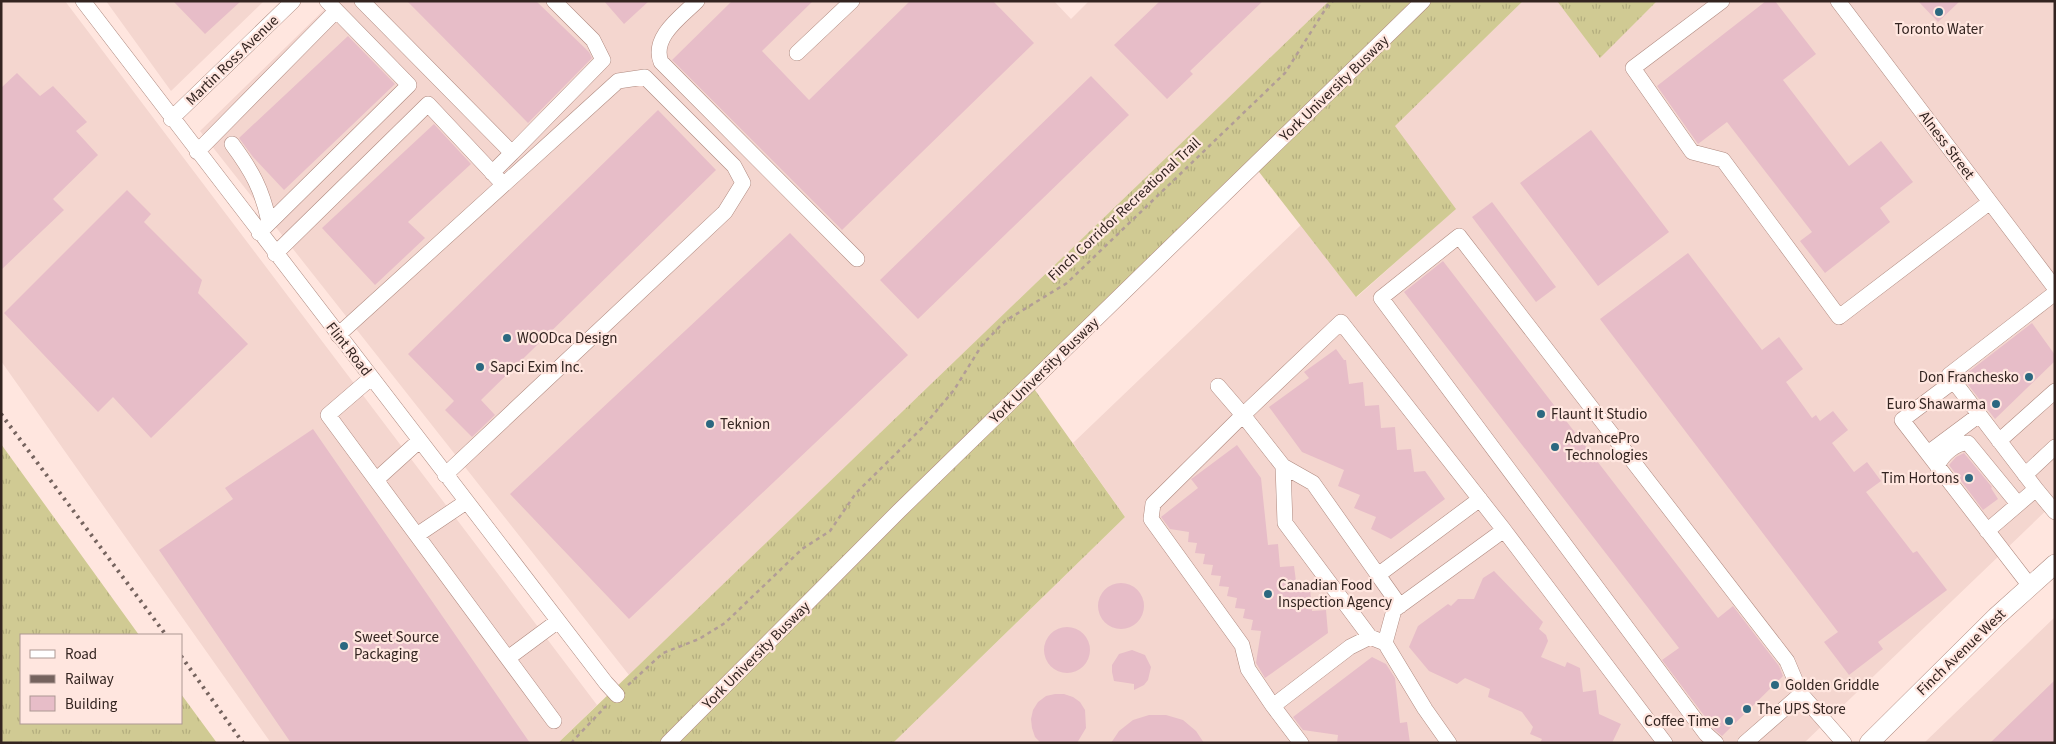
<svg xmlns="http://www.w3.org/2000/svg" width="2056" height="744" font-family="'Source Sans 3',sans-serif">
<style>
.built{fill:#f4d6cf}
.grass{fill:url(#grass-tufts)}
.building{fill:#e7bdc8}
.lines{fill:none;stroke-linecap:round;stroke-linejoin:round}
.minor-casing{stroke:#af897f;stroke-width:16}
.major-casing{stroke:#af897f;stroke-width:20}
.path{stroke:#b29d97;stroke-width:2.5;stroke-dasharray:4 4;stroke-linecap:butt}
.minor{stroke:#fff;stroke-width:15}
.major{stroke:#fff;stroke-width:19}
.rail{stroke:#75635e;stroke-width:4;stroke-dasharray:2.5 5;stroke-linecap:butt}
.poi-dot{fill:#2c6880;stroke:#ffe6df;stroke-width:2}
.labels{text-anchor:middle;stroke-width:4.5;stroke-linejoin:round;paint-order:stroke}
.poi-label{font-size:15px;fill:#332420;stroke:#ffe6df;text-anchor:start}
.street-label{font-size:15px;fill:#332420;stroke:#ffe6df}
</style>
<defs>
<pattern id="grass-tufts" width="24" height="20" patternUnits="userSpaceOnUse" patternTransform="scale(1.25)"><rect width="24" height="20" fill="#d0ca93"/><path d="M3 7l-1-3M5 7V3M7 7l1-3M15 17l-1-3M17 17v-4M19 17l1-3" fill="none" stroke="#b3ad7e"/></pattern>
</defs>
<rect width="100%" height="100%" fill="#ffe6df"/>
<!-- built -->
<path class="built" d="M1 1H65L597 705 558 743H271L1 361Z
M106 1H264L171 91Z
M333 1H1054L1071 19 1089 1H1329L629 675 200 131Z
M1523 1H1557L1600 57 1657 1H2055V502L1804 743H893L1125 517 1073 443 1301 225 1357 297 1455 209 1394 126Z
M2055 617V743H1924Z"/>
<!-- grass -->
<path class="grass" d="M1329 1H1523L1395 126 1456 209 1356 297 1256 168 1030 383 1125 517 893 743H558Z
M1557 1H1657L1600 58Z
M1 444 139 635H21V723H181V694L217 743H1Z"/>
<!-- building -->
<path class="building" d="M173 1H241L205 34Z
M407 1H536L589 52 592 58 528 123Z
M604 1H649L624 24Z
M732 1H813L762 51 809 100 910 1H993L1034 43 842 230 672 60Z
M1160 1H1263L1190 71 1193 74 1167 99 1114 45Z
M1766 1H1775L1816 54 1783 80 1849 166 1881 141 1913 182 1880 208 1890 222 1825 273 1800 241 1812 232 1727 122 1698 144 1657 86Z
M1918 1H1960L1938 22Z
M348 36 395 84 284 190 253 157 239 138Z
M17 73 40 96 53 86 87 122 76 131 98 155 53 199 64 210 1 270V88Z
M1091 76 1129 115 918 319 880 280Z
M658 110 716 170 481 400 495 415 472 437 445 410 454 401 408 354Z
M434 124 471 164 408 222 425 238 375 285 322 228Z
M1591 130 1669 232 1598 286 1520 183Z
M127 190 151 214 144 222 202 280 198 293 248 344 151 438 113 397 98 412 4 313Z
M1492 202 1556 287 1536 302 1472 217Z
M790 233 908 355 629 619 510 494Z
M1688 253 1762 350 1779 337 1803 369 1786 382 1812 418 1816 415 1820 421 1833 411 1848 430 1832 443 1854 472 1867 462 1881 481 1866 492 1913 553 1917 551 1947 590 1878 642 1883 649 1849 675 1824 642 1838 632 1600 319Z
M1443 261 1718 618 1733 606 1779 666 1783 676 1722 736 1715 730 1662 660 1679 648 1404 292Z
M2032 323 2055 355V361L1995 419 1962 377Z
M1336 349 1344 360H1346L1349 384 1363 382 1365 406 1379 405 1381 428 1395 427 1397 450 1411 449 1414 472 1425 471 1445 499 1391 539 1371 529 1376 517 1354 508 1360 495 1338 486 1344 470 1302 452 1269 407 1309 378 1304 372Z
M313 429 530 743H291L159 550 233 499 225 488Z
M1237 445 1261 478 1268 545 1278 544 1280 567 1294 566 1297 589 1310 588 1312 611 1326 610 1328 633 1265 678 1256 663 1261 631 1251 630 1253 620 1243 618 1245 609 1235 608 1237 598 1227 596 1229 587 1219 586 1221 576 1211 575 1213 565 1203 564 1205 554 1195 553 1197 543 1188 542 1189 532 1170 529 1161 517 1198 488 1191 479 1194 477Z
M1964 453 1992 487 1991 488 1998 499 1983 510 1949 465 1956 457Z
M1494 571 1543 622 1539 629 1546 635 1548 641 1541 657 1565 667 1567 662 1580 668 1583 692 1596 690 1599 714 1621 724 1612 743H1540L1542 739 1530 734 1533 727 1522 712 1488 697 1490 689 1465 678 1457 684 1429 671 1409 647 1418 626 1448 604 1451 606 1458 599H1474L1483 578Z
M1098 606a23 23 0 1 1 46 0a23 23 0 1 1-46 0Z
M1044 650a23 23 0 1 1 46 0a23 23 0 1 1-46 0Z
M1132 650 1145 655 1151 667 1148 680 1144 685 1134 690V684L1114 681 1112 672V665L1119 654Z
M1372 657 1386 664 1395 678 1400 723 1407 722 1410 743H1337L1338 735 1303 730 1293 717Z
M2055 680V743H1990Z
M1055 694H1064L1073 697 1080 702 1085 710 1086 728 1077 743H1041L1035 737 1032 728 1031 719 1033 710 1038 702 1046 696Z
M1149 715H1166L1183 720 1196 731 1204 743H1111L1119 731 1133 720Z"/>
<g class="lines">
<!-- minor casing -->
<g class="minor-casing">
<path id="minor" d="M83 1 606 683 617 695
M362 1 512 153 492 173
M697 1C682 16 651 37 661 62L857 259
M1722 1 1633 68 1692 152 1723 160 1839 317 1990 202
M1838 1 2055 288
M797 53 852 1
M171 119 293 1
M232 144C252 171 262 189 269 222
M197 152 336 11
M512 153 603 60 593 40 554 1
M259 233 409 85 327 1
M275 254 428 104 503 184
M338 335 618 81 645 77 734 166 743 183 725 212 445 475
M1949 375 2036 489
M371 378 328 415 554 721
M1218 386 1243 415 1153 504 1151 519 1242 645 1248 669 1273 706
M1999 441 2055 391
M1928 453 1979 415
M1283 466 1285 523 1370 637
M1937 466C1943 454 1955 443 1968 443L2018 504
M2025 475 2055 447
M376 480 419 441
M1480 499 1378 575 1313 483 1283 466 1243 415 1341 322 1504 530
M1987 531 2036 489 2055 512
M417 535 466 502
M1378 575 1400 606
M2030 586 1902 420 1947 386 1949 375 2055 293
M1385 643 1394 610 1504 530 1665 743
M508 658 558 621
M668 743 899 511 1423 1
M1301 743 1273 706 1350 647 1370 637 1385 643 1425 709 1449 743
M1716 743 1706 734 1381 298 1459 236 1787 661 1801 694 1844 743
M1745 743 1801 694"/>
</g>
<!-- major casing -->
<g class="major-casing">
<path id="major" d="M1869 743 1996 617 2055 564"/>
</g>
<!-- path -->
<path class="path" d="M628 685 663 653 699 639 725 623 802 549 830 531 856 493 922 428 954 390 982 345 1005 321 1067 283 1285 73 1328 5 1333 1
M571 743 606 706"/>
<!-- minor -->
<use href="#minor" class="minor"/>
<!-- major -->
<use href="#major" class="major"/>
<!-- rail -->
<path class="rail" d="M1 414 166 635
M181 656 243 743"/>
</g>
<!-- markers -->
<g class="poi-dot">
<circle cx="1939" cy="12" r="5"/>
<circle cx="507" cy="338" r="5"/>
<circle cx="480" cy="367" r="5"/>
<circle cx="2029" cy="377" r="5"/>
<circle cx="1996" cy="404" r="5"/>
<circle cx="1541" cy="414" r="5"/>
<circle cx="710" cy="424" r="5"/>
<circle cx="1555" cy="447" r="5"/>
<circle cx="1969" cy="478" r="5"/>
<circle cx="1268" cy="594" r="5"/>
<circle cx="344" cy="646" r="5"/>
<circle cx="1775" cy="685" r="5"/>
<circle cx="1747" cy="709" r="5"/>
<circle cx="1729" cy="721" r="5"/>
</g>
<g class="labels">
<!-- poi labels -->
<g class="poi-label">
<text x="1939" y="34" text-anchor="middle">Toronto Water</text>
<text x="517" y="343">WOODca Design</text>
<text x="490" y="372">Sapci Exim Inc.</text>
<text x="2019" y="382" text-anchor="end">Don Franchesko</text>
<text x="1986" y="409" text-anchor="end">Euro Shawarma</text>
<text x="1551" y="419">Flaunt It Studio</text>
<text x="720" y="429">Teknion</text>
<text x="1565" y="443">AdvancePro<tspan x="1565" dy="17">Technologies</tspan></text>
<text x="1959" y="483" text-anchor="end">Tim Hortons</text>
<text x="1278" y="590">Canadian Food<tspan x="1278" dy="17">Inspection Agency</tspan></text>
<text x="354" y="642">Sweet Source<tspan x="354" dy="17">Packaging</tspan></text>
<text x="1785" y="690">Golden Griddle</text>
<text x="1757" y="714">The UPS Store</text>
<text x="1719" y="726" text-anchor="end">Coffee Time</text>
</g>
<!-- street labels -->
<g class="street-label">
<text transform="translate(232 60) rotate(-44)" y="5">Martin Ross Avenue</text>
<text transform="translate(1334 88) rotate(-44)" y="5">York University Busway</text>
<text transform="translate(1947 145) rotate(53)" y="5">Alness Street</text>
<text transform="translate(1124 209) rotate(-43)" y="5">Finch Corridor Recreational Trail</text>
<text transform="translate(349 349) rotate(52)" y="5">Flint Road</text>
<text transform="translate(1044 370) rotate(-44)" y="5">York University Busway</text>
<text transform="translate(1961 652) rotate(-44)" y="5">Finch Avenue West</text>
<text transform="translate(756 655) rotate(-45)" y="5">York University Busway</text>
</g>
</g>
<!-- border -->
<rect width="2056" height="744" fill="none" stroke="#332420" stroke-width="5"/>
<!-- legend -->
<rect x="20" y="634" width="162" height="90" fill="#ffe6df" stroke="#ad9893"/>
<rect x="30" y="650" width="25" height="8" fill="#ffffff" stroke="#ad9893"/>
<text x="65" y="659" font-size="15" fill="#332420">Road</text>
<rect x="30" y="675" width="25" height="8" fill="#75635e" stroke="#ad9893"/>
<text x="65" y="684" font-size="15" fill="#332420">Railway</text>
<rect x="30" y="696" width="25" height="15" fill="#e7bdc8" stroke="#ad9893"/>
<text x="65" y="709" font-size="15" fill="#332420">Building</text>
</svg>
